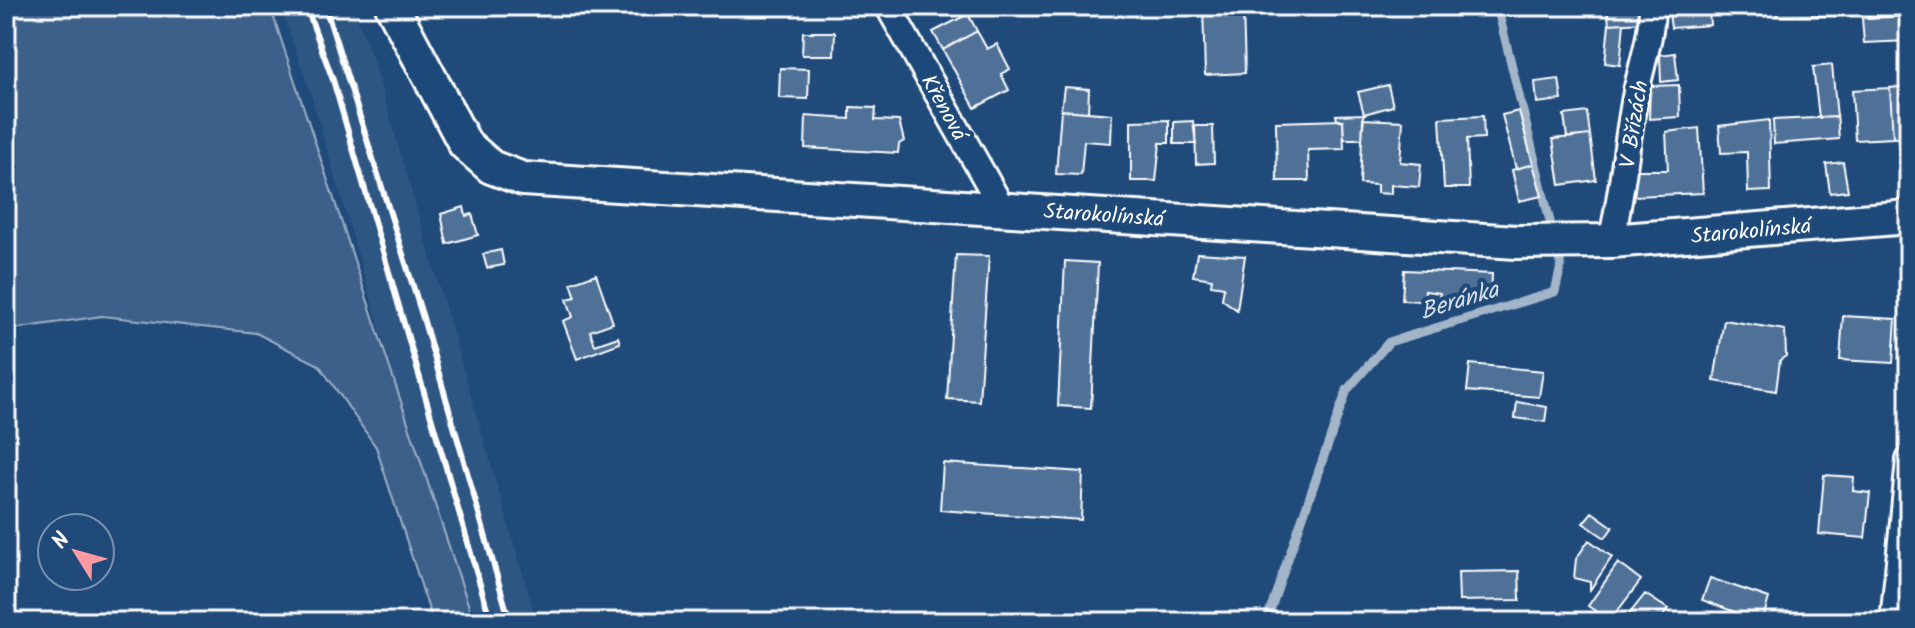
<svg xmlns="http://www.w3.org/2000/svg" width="1915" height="628" font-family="Kalam,sans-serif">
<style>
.built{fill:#2e5683}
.green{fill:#3c618b;stroke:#9eb0c5;stroke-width:2}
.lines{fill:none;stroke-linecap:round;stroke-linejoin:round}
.stream{stroke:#a3b5c8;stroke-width:9}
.building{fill:#507197;stroke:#fff;stroke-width:2}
.minor-casing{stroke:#fff;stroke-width:30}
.tertiary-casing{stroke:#fff;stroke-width:38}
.minor{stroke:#1f4a7a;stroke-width:24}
.tertiary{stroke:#1f4a7a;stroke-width:32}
.rail{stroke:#fff;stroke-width:6}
.labels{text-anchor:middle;stroke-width:8;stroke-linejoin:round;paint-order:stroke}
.street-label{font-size:22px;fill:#fff;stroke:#1f4a7a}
.water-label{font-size:24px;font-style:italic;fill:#d8e0e8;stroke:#1f4a7a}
</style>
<rect width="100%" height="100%" fill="#1f4a7a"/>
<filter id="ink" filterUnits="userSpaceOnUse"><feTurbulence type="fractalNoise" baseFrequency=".0125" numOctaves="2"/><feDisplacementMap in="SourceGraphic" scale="16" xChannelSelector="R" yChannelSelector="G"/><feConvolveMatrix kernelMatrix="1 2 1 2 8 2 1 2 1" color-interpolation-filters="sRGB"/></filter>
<g filter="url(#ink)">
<!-- built -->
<path class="built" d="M280 6H353L375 66 537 622H466L309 88Z"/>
<!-- green -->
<path class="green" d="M6 6H270L474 622H433L376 447 319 365 256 333 102 316 6 330Z"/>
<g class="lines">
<!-- stream -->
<path class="stream" d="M1266 622 1347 390 1389 342 1555 292 1561 266 1497 6"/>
</g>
<!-- building -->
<path class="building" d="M1203 6H1243L1245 73 1205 75Z
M1607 6H1644L1645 22 1609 24Z
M1668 6H1719V10L1709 11 1710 25 1671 28Z
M1777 6H1846V15L1777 16Z
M1868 6H1888L1889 17 1869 18Z
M1888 6H1909V16L1889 17Z
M968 14 977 31 943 50 933 32Z
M1909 16V41L1864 43 1862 18Z
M1624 23 1620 65 1605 63 1609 24Z
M977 31 987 49 997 44 1010 69 1001 74 1009 90 975 108 943 50Z
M803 32H835L834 55H802Z
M1675 53 1678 80 1661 82 1660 55Z
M1832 65 1837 117 1819 118 1813 67Z
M780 68 809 69 808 99 779 98Z
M1559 79 1562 100 1537 103 1535 82Z
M1388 85 1393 106 1364 114 1358 92Z
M1679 85 1680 117 1649 119 1650 86Z
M1909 86V137L1893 138 1890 88Z
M1064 87 1089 89 1088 112 1061 110Z
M1890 88 1893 138 1855 140 1852 90Z
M850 107 876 108 875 120 899 121 904 141 899 144 898 153 805 148 806 116 850 119Z
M1061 110 1112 114 1111 143 1084 141 1081 175 1056 174Z
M1519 111 1533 164 1516 169 1502 115Z
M1587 112 1590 135 1567 138 1564 115Z
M1837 113 1839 139 1774 144 1773 120 1837 117Z
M1364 114 1362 139H1344L1343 120H1337L1336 115Z
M1483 116 1484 138 1467 139 1469 188H1444L1440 118Z
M1363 119 1403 121 1400 162 1421 164 1419 187 1391 185V194L1377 193V185L1360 184Z
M1169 120V143H1160L1156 181H1131V121Z
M1343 120 1344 149 1308 150 1309 181H1277L1276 122Z
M1769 120 1771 191 1748 192 1747 152 1721 153 1719 126Z
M1193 121 1196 144H1174V122Z
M1195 126H1213L1214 163 1196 164Z
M1699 128 1703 193 1634 196 1637 170H1668L1666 132Z
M1590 135 1596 180 1560 185 1553 139Z
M1843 162 1848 191 1830 193 1826 164Z
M1533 164 1542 196 1519 201 1512 170Z
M464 207 466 216 472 214 478 235 447 244 441 214Z
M501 250 504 265 487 268 483 254Z
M1197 253 1245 256 1237 310 1222 299 1224 287 1211 285 1212 279 1193 276Z
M956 255 989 256 979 401 947 399Z
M1065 261 1098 263 1091 408 1058 406Z
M1404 270 1492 274 1491 300 1439 297 1440 293 1425 291 1424 301 1402 300Z
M596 274 613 323 590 331 595 345 618 337 620 343 577 359 563 321 573 317 567 299 576 297 571 283Z
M1843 316 1896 319 1893 363 1840 360Z
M1724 320 1785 330 1786 356 1780 360 1776 391 1714 381Z
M1470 364 1543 371 1539 397 1467 391Z
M1517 402 1547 407 1545 422 1515 418Z
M943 463 1083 472 1081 520 940 510Z
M1824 475 1854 477 1853 491 1870 493 1865 538 1819 534Z
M1592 512 1613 527 1605 538 1583 523Z
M1589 540 1612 557 1590 590V582L1574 578 1576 559Z
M1618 563 1641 580 1610 621 1588 606Z
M1519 571 1520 600 1459 601 1458 572Z
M1710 578 1769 598 1762 622 1702 600Z
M1645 594 1668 609 1662 618 1668 622H1623Z"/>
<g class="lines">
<!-- minor casing -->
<g class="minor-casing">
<path id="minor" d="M888 6 1002 208
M1611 241C1623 192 1626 142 1636 92 1642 63 1652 36 1652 6
M1893 622 1909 460"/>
</g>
<!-- tertiary casing -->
<g class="tertiary-casing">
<path id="tertiary" d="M392 6 465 144 491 167 523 179 1517 242 1611 241 1909 217"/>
</g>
<!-- minor -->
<use href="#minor" class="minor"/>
<!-- tertiary -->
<use href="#tertiary" class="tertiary"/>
<!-- rail -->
<path class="rail" d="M306 6 333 80 491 622
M325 6 423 318 510 622"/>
</g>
</g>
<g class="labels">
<!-- street labels -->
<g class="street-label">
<text transform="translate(945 107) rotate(61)" y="8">Křenová</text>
<text transform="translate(1633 124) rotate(-81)" y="8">V Břízách</text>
<text transform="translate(1104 214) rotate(4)" y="8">Starokolínská</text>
<text transform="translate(1751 230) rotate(-5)" y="8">Starokolínská</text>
</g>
<!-- water labels -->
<g class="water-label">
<text transform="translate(1459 300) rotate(-17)" y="8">Beránka</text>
</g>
</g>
<!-- margin -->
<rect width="1915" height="628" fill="none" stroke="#1f4a7a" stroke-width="32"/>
<rect x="16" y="16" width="1883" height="596" fill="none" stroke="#fff" stroke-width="3" filter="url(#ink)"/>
<!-- north arrow -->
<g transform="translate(76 552) rotate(307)"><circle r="38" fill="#1f4a7a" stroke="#7992af" stroke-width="2"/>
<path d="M0-6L14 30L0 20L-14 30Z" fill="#ff9aa2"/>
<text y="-12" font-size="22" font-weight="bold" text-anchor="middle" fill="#ffffff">N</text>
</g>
</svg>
